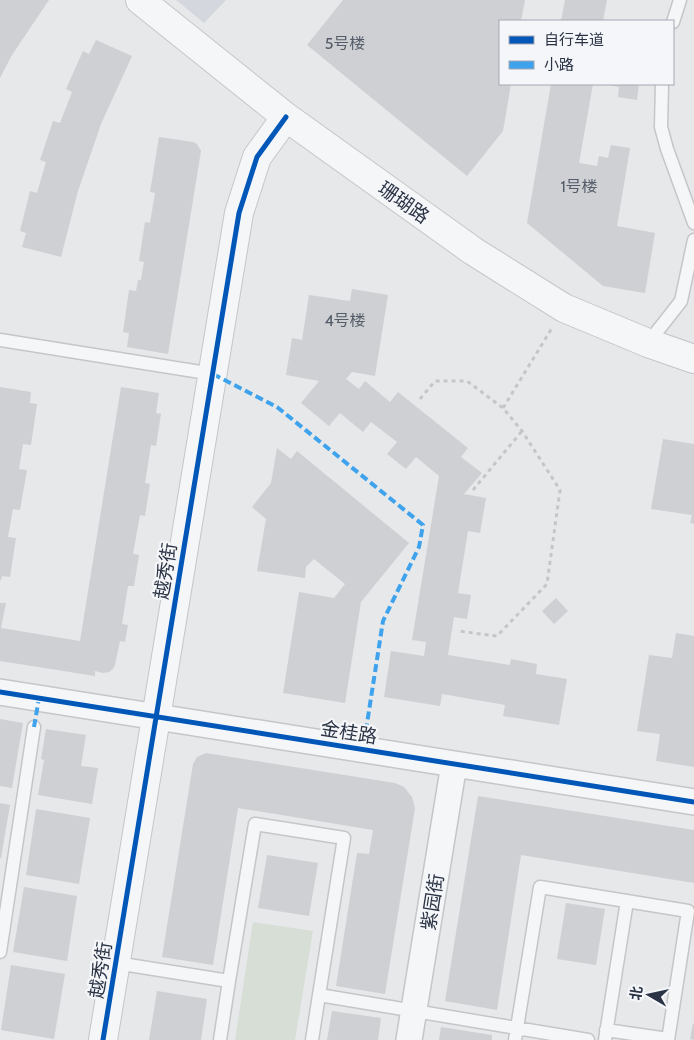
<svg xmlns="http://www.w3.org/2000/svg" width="694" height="1040" font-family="Cabin,'Noto Sans SC',sans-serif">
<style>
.built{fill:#d4d7dd}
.green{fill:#d6ded6}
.building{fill:#ced0d3}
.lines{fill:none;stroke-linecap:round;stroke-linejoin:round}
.service-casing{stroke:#c4c6c8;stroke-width:15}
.minor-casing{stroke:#c4c6c8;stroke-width:28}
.tertiary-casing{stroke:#c4c6c8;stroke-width:30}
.path{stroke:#c5c6ca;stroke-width:3;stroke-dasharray:4 4;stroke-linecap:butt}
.service{stroke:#f5f6f7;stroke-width:12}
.minor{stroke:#f5f6f7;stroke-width:25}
.tertiary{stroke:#f5f6f7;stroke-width:28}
.quiet{stroke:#3ea3ec;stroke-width:4;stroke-dasharray:8 4;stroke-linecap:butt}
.cycleway-casing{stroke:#f4f6f9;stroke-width:8}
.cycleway{stroke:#0057b8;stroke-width:5}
.labels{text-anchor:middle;stroke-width:4.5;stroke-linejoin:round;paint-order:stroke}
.number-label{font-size:16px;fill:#545c69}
.street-label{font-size:19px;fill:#2b3445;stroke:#f4f6f9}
</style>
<rect width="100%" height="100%" fill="#e6e8ea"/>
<!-- built -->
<path class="built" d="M176 0H226L204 23Z"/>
<!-- green -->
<path class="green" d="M253 922 313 931 295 1040H235Z"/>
<!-- building -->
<path class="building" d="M0 0H49L12 55 0 78Z
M343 0H525L521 21H500V84H511L503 131 467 176 307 45Z
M565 0H607L603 21H561Z
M96 40 132 56 101 124 78 191 61 257 22 247 26 233 20 231 30 191 37 193 46 162 40 160 53 121 60 123 72 92 66 89 83 51 89 54Z
M551 84H593L579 163 597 166 599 156 608 158 611 145 630 148 617 226 655 233 645 293 603 286 527 223Z
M609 84H639L637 100 618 97 619 87 609 85Z
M159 137 193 142 197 144 201 151 168 354 127 347 129 333 123 332 129 290 136 291 138 280H141L144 262 139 261 145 222 150 223 155 193 150 192Z
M352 289 388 295 375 376 352 372 346 379 359 389 365 381 390 402 398 392 468 448 461 457 482 473 464 494 486 498 480 533 468 531 458 593 471 595 467 619 454 617 448 655 510 665 511 659 537 664 536 674 567 679 559 725 503 716 505 705 442 694 440 706 384 697 391 651 424 656 426 642 412 640 439 476 416 457 406 469 387 454 397 442 371 422 363 432 340 413 329 426 301 403 319 381 286 375 292 338 302 340 309 295 350 301Z
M0 387 31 392 30 403 37 404 31 445 23 444 19 469 27 470 20 510 13 509 8 537 16 538 10 577 2 576 1 580H0Z
M121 387 159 393 156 413 161 414 156 446 151 445 145 483 150 484 145 516 140 515 133 554 139 555 134 586H128L122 624 128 625 125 642 120 641 115 665 113 669 109 672 103 673 95 671V676L0 661V603H6L1 628 80 641Z
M663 439 694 444V524L690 523 692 515 651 509Z
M277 448 291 459 297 451 409 543 361 602 345 703 283 693 299 592 334 598 345 584 314 559 306 567 305 578 257 571 266 519 252 507 271 483Z
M556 598 568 611 554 624 542 611Z
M676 633 694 636V767L656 761 660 734 637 731 649 655 672 658Z
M0 719 23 723 12 788 0 786Z
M46 729 86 735 81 766 98 768 92 804 38 795 44 760 41 759Z
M206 753 395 783 404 787 412 797 415 808 385 994 336 986 357 853 369 854 373 830 238 808 213 965 162 957 193 764 197 757Z
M478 796 694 830V883L521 855 497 1010 445 1001Z
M0 803 10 805 1 858H0Z
M36 809 90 818 79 884 26 875Z
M267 855 318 863 309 916 258 908Z
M24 887 77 896 67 961 13 952Z
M566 903 605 909 596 965 557 959Z
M11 965 65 974 54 1039 1 1030Z
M157 991 207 999 201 1040H149Z
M332 1011 381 1018 378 1040H327Z
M693 1023 694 1024V1040L690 1039Z
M441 1027 492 1035V1040H439Z"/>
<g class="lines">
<!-- service casing -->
<g class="service-casing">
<path id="service" d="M673 22 680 0
M662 84 661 127 667 149 694 223
M0 340 213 374
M648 343 681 301 694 240
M0 952 34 727
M116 963 229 981 220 1040
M229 981 255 824 344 838 319 995 588 1040
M606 1030 668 1039
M312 1040 319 995
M515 1040 540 887 688 911 668 1040
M605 1040 627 901"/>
</g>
<!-- minor casing -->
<g class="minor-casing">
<path id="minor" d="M0 692 694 802
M409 1040 454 764"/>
</g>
<!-- tertiary casing -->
<g class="tertiary-casing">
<path id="tertiary" d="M140 0 286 117 473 251 564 308 648 343 694 359
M103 1040 239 213 257 157 286 117"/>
</g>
<!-- path -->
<path class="path" d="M420 399 435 381H467L503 408 522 431 560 490 547 584 497 636 458 631
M503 408 552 328
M473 490 522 431"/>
<!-- service -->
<use href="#service" class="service"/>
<!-- minor -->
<use href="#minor" class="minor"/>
<!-- tertiary -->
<use href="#tertiary" class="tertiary"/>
<!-- quiet -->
<path class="quiet" d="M213 374 277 407 423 525 419 547 383 621 363 749
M34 727 39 698"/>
<!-- cycleway casing -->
<g class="cycleway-casing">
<path id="cycleway" d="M0 692 694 802
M103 1040 239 213 257 157 286 117"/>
</g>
<!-- cycleway -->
<use href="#cycleway" class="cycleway"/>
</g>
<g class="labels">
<!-- number labels -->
<g class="number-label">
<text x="345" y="49">5号楼</text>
<text x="579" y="192">1号楼</text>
<text x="345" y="326">4号楼</text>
</g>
<!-- street labels -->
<g class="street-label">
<text transform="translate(404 202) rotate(35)" y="7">珊瑚路</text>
<text transform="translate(165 571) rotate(-81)" y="7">越秀街</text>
<text transform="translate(349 732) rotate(9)" y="7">金桂路</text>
<text transform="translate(432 902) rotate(-81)" y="7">紫园街</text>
<text transform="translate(100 970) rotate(-81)" y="7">越秀街</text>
</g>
</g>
<!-- legend -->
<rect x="499" y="20" width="175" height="65" fill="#f4f6f9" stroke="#a4a8b1"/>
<rect x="509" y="36" width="25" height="8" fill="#0057b8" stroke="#a4a8b1"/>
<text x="544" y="45" font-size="15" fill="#2b3445">自行车道</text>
<rect x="509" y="61" width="25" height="8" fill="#3ea3ec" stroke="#a4a8b1"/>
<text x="544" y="70" font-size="15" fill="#2b3445">小路</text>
<!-- north arrow -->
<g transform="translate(649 995) rotate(279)" stroke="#f4f6f9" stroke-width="4" paint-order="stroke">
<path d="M0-4L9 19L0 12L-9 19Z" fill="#2b3445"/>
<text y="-8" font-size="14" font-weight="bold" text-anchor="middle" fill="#2b3445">北</text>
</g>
</svg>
